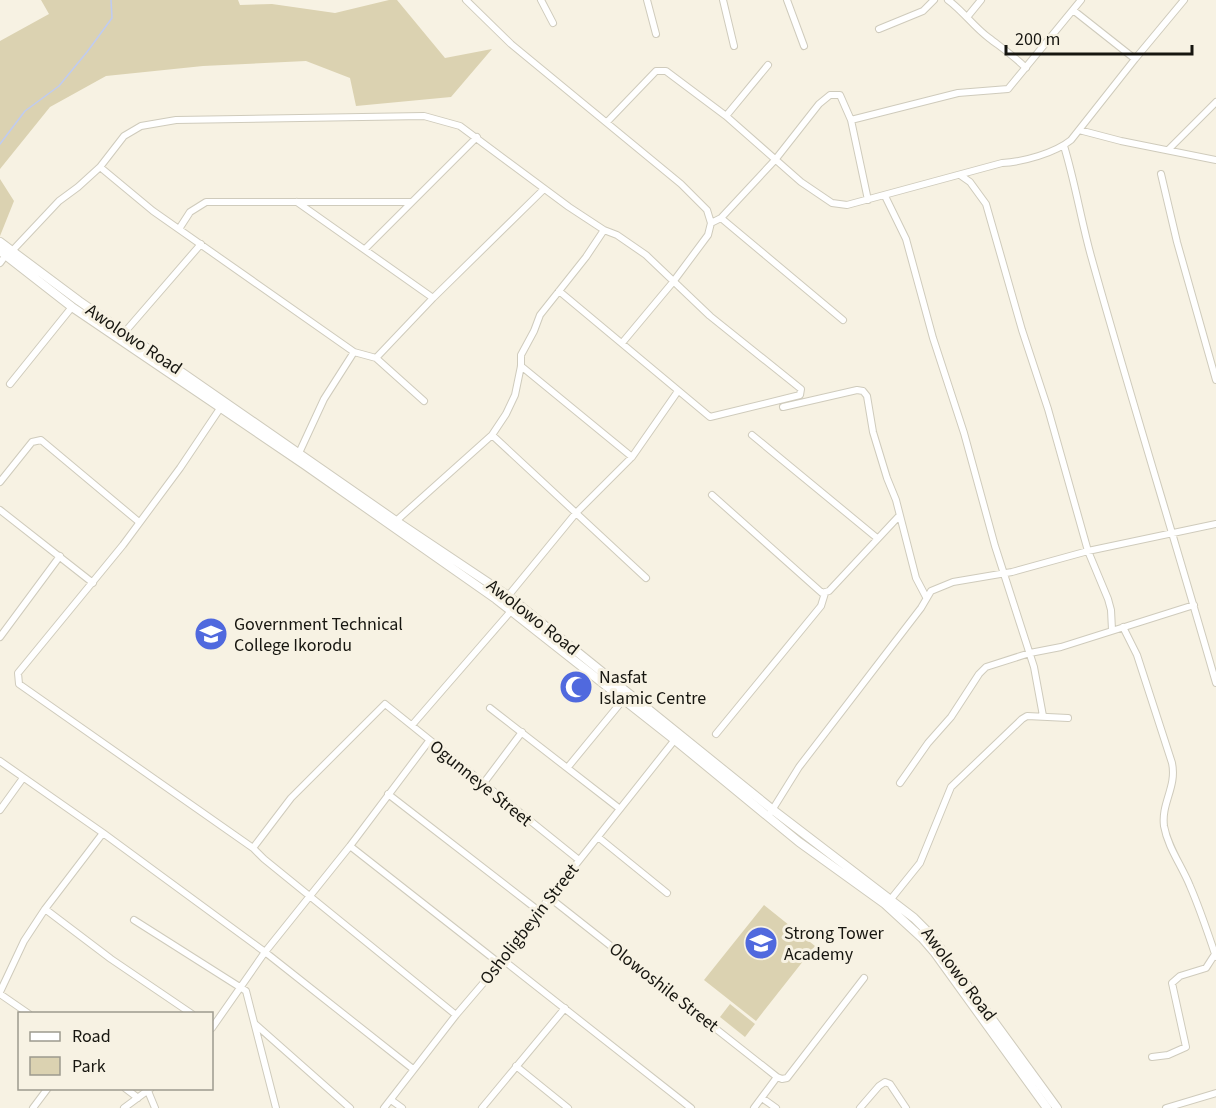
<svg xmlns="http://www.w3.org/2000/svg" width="1216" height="1108" font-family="'Source Sans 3',sans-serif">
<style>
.green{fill:#dbd2b1}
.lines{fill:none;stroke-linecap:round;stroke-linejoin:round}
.stream{stroke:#bfcbf2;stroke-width:1.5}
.street-casing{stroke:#cfcbbc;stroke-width:8}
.secondary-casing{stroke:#cfcbbc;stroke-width:10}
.street{stroke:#fff;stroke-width:6}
.secondary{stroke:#fff;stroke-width:8}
.labels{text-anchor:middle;stroke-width:6;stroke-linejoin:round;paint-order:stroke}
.street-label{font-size:18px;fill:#171610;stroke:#f7f2e3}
.poi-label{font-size:18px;fill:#171610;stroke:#f7f2e3;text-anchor:start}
</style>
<rect width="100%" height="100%" fill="#f7f2e3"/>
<!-- green -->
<path class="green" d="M41 0H238L240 5 272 4 335 13 389 0H397L445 58 492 49 451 97 356 106 350 78 306 61 203 66 106 76 50 107 0 169V41L49 14Z
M0 179 14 201 0 236Z
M764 905 815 946 756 1021 704 980Z
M730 1004 755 1024 745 1037 720 1017Z"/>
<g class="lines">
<!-- stream -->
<path class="stream" d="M0 144 25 111 59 86 87 52 112 18 111 0"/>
<!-- street casing -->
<g class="street-casing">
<path id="street" d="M466 0 511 44 681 184 707 210 711 223 708 235 673 282 622 343
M541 0 553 23
M647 0 656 34
M723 0 734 46
M787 0 804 46
M948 0C963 11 974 27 989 38 1002 48 1014 56 1026 68
M1073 10 1135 59
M968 16 981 0
M879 29 923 11 934 0
M726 116 768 65
M851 120 958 93 1008 89 1081 0
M607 122 656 71H666L726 116 801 182 832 203 847 205 1002 163C1023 162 1055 153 1071 140L1135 59 1184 0
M1079 130 1121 141 1216 160
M1064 146C1075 182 1081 220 1091 256 1131 399 1175 540 1216 683
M1168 150 1216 102
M100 167 153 211 354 352 376 358 424 401
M1161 174 1177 242 1216 380
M960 175 970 182 986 204 1022 330 1048 409 1088 551 1108 599 1111 610 1112 630
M885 196 906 239 933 338 964 433 995 546 1034 667 1043 716
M297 202 433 298
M721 218 843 320
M711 223 721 218 775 160 819 104 830 95H840L851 120 868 200
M179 229 190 212 206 202H410
M365 249 477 137
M12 251 59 201 78 187 100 167 124 136 141 126 176 120 424 116 460 126 569 207 604 230 617 235 646 255 710 316 801 389 800 395 710 417 559 291
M0 263 6 255
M124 333 201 244
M376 358 433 298 544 189
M521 366 632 457
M10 384 72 307
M221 407 180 468 123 545 18 673 19 684 253 848 264 859 456 1015
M783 407 857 390 863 391 867 396 873 432 887 478 896 500 916 578 926 597
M492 435 646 578
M752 435 877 538
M299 453 324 399 354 352
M0 482 32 442 41 440 139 522
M712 495 822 593 829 591 899 516
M0 510 93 583
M396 521 492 435 506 414 515 395 521 366V355L534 331 540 315 586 257 604 230
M508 596 576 513 632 457 678 391
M1123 627 1137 655 1172 763C1177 787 1161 803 1164 826 1168 848 1182 866 1190 886 1200 909 1208 933 1216 957
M0 637 60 556
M490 708 620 809
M413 724 511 611
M716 734 821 606 825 593
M0 761 103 833 265 952 413 1069
M568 767 623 700
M900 783 928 743 951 717 979 674 986 667 1030 653 1061 647 1194 605
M483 784 522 732
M388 794 539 911
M0 810 23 778
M771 812 799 767 921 608 931 591 953 582 1012 572 1088 551 1216 524
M598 837 667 893
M350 846 499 963
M253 848 291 798 385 704 579 860
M550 898 777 1077
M891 899 920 863 951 787 1022 719 1027 716 1068 718
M45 909 111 959 192 1014
M134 920 246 991 276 1108
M503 960 691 1108
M0 992 24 941 45 909 103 833
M0 994 29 1014
M255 1024 350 1108
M212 1028 265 952 350 846 429 741
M1152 1057 1168 1055 1186 1047 1172 983 1180 976 1206 968 1215 954
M516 1066 568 1108
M777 1077 782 1079 787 1078 864 978
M125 1088 138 1098
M148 1091 155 1108
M762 1098 776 1108
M391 1100 402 1108
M33 1108 48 1088
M124 1108 151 1088
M384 1108 456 1015 503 960 539 911 677 737
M482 1108 565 1008
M754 1108 777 1077
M860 1108 879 1086 885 1082 890 1084 906 1108
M1166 1108 1216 1093"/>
</g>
<!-- secondary casing -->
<g class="secondary-casing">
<path id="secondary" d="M0 242 79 301 396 521 508 596 773 810 914 918 928 932 957 971 1057 1108
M0 251 72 307 305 465 496 599 675 740 799 842 885 904 922 938 935 953 1047 1108"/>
</g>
<!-- street -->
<use href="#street" class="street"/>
<!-- secondary -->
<use href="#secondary" class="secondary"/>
</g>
<!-- icons -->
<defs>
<g id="school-disc" transform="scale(1.725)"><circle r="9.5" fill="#5069de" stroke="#f7f2e3"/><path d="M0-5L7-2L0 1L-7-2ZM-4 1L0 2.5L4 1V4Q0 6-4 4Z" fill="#fff"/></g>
<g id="mosque-disc" transform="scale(1.725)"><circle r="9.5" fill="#5069de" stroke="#f7f2e3"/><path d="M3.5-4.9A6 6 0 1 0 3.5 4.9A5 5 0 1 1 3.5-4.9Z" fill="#fff"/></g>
</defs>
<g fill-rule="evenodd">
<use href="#school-disc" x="211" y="634"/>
<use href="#mosque-disc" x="576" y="687"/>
<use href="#school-disc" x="761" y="943"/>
</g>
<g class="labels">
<!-- street labels -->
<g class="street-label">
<text transform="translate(134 339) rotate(34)" y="6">Awolowo Road</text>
<text transform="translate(533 617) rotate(38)" y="6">Awolowo Road</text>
<text transform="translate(481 783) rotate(39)" y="6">Ogunneye Street</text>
<text transform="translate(529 924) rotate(-52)" y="6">Osholigbeyin Street</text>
<text transform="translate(959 974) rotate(53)" y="6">Awolowo Road</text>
<text transform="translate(664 987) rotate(38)" y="6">Olowoshile Street</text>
</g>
<!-- poi labels -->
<g class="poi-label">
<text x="234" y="630">Government Technical<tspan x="234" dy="21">College Ikorodu</tspan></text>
<text x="599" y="683">Nasfat<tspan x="599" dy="21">Islamic Centre</tspan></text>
<text x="784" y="939">Strong Tower<tspan x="784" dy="21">Academy</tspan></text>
</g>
</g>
<!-- legend -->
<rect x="18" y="1012" width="195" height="78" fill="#f7f2e3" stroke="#9d9a8f" stroke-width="1.5"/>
<rect x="30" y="1032" width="30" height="9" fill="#ffffff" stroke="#9d9a8f" stroke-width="1.5"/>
<text x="72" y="1042" font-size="18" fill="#171610">Road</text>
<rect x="30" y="1057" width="30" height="18" fill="#dbd2b1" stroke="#9d9a8f" stroke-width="1.5"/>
<text x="72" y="1072" font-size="18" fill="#171610">Park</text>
<!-- scale -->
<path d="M1006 45v9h186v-9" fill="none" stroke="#171610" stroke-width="3"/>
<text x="1015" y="45" font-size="18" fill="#171610" stroke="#f7f2e3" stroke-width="4.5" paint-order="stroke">200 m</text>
</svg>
